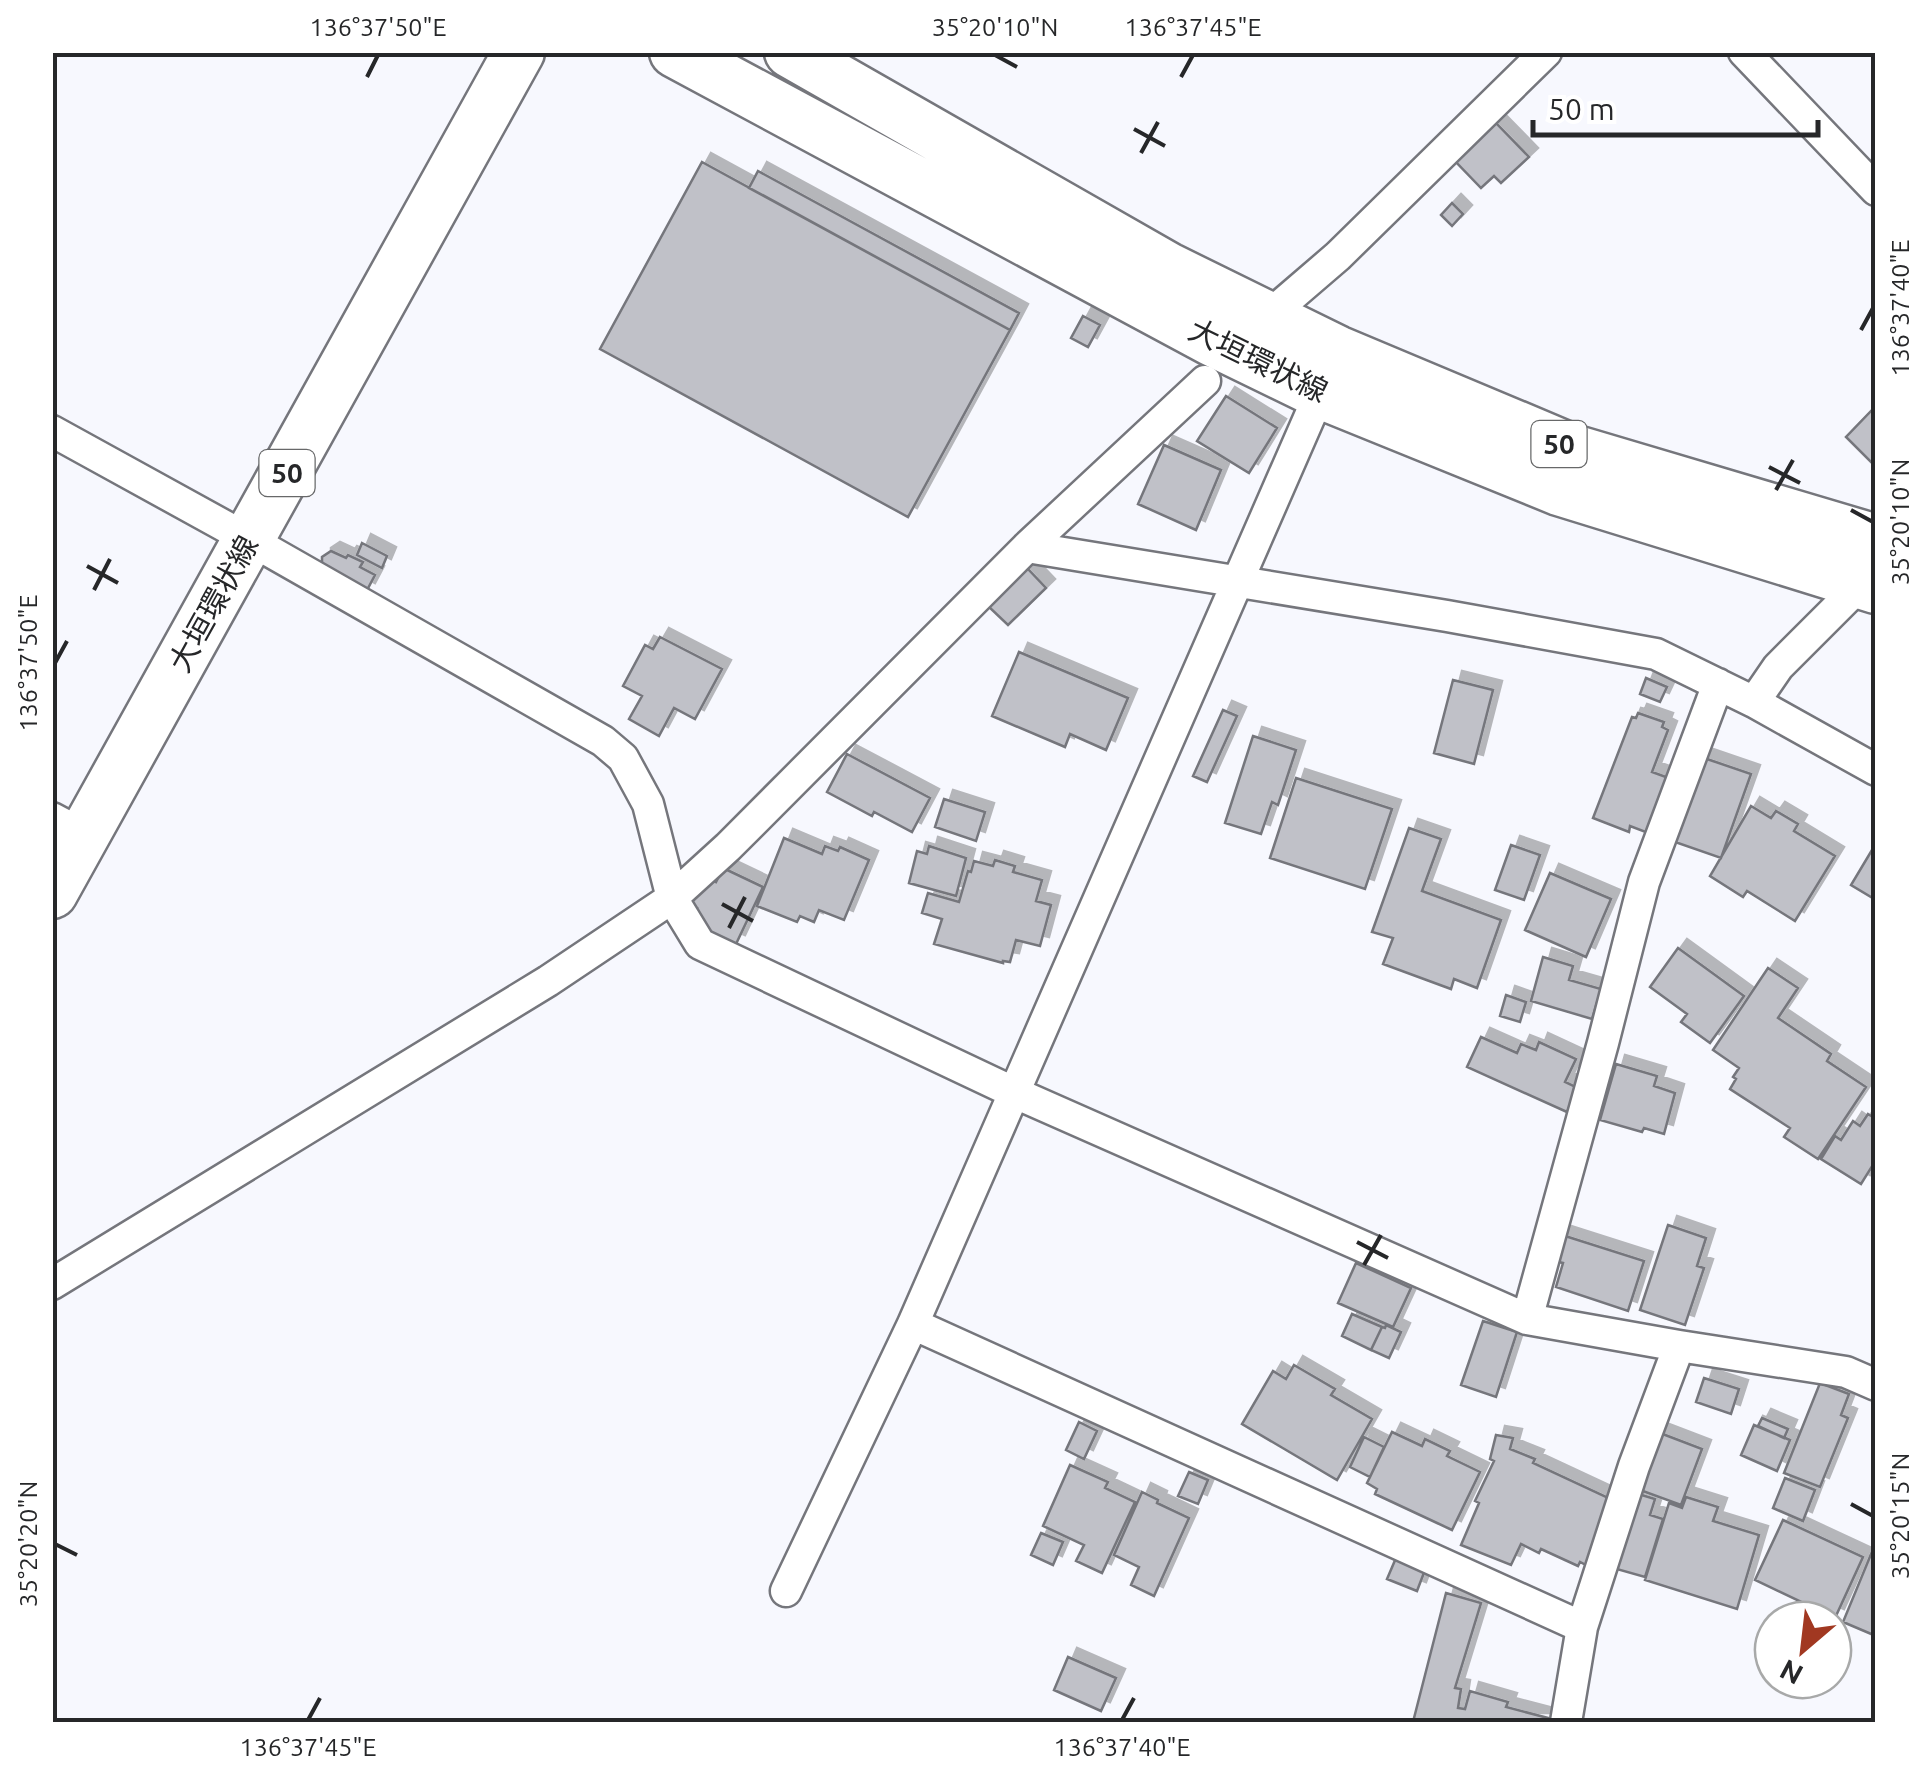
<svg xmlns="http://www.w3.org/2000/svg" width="1928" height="1775" font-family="Ubuntu,'Noto Sans JP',sans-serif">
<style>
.building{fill:#c0c1c8;stroke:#75767c;stroke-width:2.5;filter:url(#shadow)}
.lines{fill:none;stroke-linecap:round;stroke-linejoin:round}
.street-casing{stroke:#75767c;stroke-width:35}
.primary-casing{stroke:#75767c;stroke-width:55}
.street{stroke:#fff;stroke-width:30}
.primary{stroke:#fff;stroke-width:50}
.ticks{fill:none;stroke:#262729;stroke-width:4}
.labels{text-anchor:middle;stroke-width:10;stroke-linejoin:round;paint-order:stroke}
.shield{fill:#fff;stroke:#676869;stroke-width:2.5}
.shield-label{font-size:28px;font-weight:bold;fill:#262729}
.street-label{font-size:30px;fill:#262729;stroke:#fff}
.neatline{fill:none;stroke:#262729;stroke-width:4}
.ticks-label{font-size:25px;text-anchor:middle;fill:#262729}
</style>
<defs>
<filter id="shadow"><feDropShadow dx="9" dy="-9" stdDeviation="0" flood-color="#0004"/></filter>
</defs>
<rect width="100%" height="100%" fill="#f7f8fe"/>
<!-- building -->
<path class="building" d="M1494 121 1529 157 1501 183 1494 176 1481 188 1454 160Z
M702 162 1010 330 908 517 600 349Z
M758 171 1019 313 1010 330 749 188Z
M1452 203 1463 214 1452 226 1441 215Z
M1083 316 1100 325 1088 347 1071 338Z
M1226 396 1277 428 1249 473 1197 441Z
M1872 410 1876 414V467L1846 437Z
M1164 445 1221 470 1196 530 1138 504Z
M362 543 387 556 382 568 357 555Z
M331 551 346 558 348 555 363 562 360 567 375 575 366 592 322 568V557Z
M1027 568 1046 588 1008 625 989 607Z
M660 637 722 669 695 719 674 708 659 736 629 719 642 696 623 686 645 645 653 649Z
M1019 652 1128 698 1106 750 1070 734 1065 747 992 716Z
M1646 678 1667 687 1660 702 1640 694Z
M1453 680 1493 690 1474 764 1434 753Z
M1223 710 1237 716 1207 782 1193 776Z
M1638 713 1664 722 1662 727 1668 730 1652 772 1677 781 1656 836 1630 826 1629 832 1593 818 1632 717 1636 718Z
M1253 736 1296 750 1278 805 1272 802 1261 834 1225 823Z
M847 754 930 798 912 832 874 812 872 816 827 792Z
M1704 758 1751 774 1721 858 1675 842Z
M1296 778 1392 809 1365 889 1270 858Z
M944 799 985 812 976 841 935 827Z
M1751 806 1771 818 1776 811 1798 824 1794 831 1835 856 1795 921 1747 891 1743 897 1710 876Z
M1409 828 1441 839 1422 891 1501 920 1477 988 1454 979 1451 989 1383 964 1393 938 1372 932Z
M784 838 822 854 825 846 838 851 840 847 869 860 844 920 819 910 814 922 800 916 797 922 757 906Z
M1511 845 1540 855 1524 900 1495 890Z
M929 846 966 858 956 896 909 883 917 851 927 854Z
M1872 850 1876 852V900L1851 885Z
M995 860 1015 866 1013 872 1042 880 1036 901 1051 905 1040 946 1016 940 1010 962 1003 961V963L934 944 942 919 922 913 928 893 959 902 968 871 971 872 974 861 993 866Z
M723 868 763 887 736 944 690 923 697 908 684 902 703 876 716 882Z
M1550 873 1611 899 1586 957 1525 930Z
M1678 948 1744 996 1710 1043 1681 1022 1687 1014 1650 987Z
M1543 957 1573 966 1569 980 1601 989 1592 1019 1531 1001Z
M1768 968 1798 988 1778 1018 1831 1054 1827 1061 1866 1087 1818 1159 1784 1137 1790 1128 1730 1089 1736 1079 1733 1077 1739 1068 1713 1050Z
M1506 995 1526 1002 1520 1022 1500 1016Z
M1481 1037 1517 1053 1521 1044 1536 1050 1539 1042 1576 1059 1565 1082 1578 1088 1567 1112 1467 1067Z
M1616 1064 1657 1076 1654 1086 1675 1093 1664 1134 1644 1128 1642 1132 1600 1120Z
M1868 1114 1876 1119V1160L1861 1184 1821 1159 1835 1136 1841 1140 1853 1121 1860 1126Z
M1668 1225 1706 1238 1697 1266 1704 1268 1685 1325 1640 1310Z
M1562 1235 1644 1261 1628 1311 1556 1287 1563 1263 1554 1261Z
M1356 1263 1411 1288 1393 1327 1338 1303Z
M1352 1314 1382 1327 1371 1350 1342 1336Z
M1483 1321 1517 1332 1496 1397 1461 1385Z
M1386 1325 1401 1332 1389 1358 1371 1350 1382 1327 1385 1328Z
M1294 1365 1335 1389 1331 1395 1372 1419 1337 1480 1242 1424 1273 1371 1286 1379Z
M1704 1378 1739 1389 1731 1414 1696 1402Z
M1820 1383 1849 1394 1841 1415 1848 1418 1820 1487 1784 1473Z
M1762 1418 1788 1429 1784 1438 1758 1426Z
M1079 1422 1097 1431 1084 1459 1066 1450Z
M1754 1425 1790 1440 1777 1471 1741 1455Z
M1392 1432 1422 1446 1425 1439 1450 1451 1447 1456 1480 1472 1452 1530 1375 1494 1377 1489 1367 1483Z
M1660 1433 1702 1449 1681 1505 1640 1490Z
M1496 1435 1513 1438 1510 1449 1535 1459 1533 1463 1615 1501 1586 1565 1580 1562 1578 1566 1541 1549 1539 1553 1521 1544 1511 1565 1461 1545 1479 1503 1475 1501 1494 1461 1490 1459Z
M1364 1437 1384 1447 1370 1477 1350 1467Z
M1070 1465 1108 1482 1105 1488 1135 1502 1102 1573 1076 1561 1084 1545 1043 1526Z
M1189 1472 1208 1480 1198 1504 1178 1496Z
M1785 1478 1815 1490 1803 1521 1773 1508Z
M1142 1492 1158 1500 1157 1503 1189 1518 1154 1596 1131 1585 1139 1567 1114 1555Z
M1635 1493 1655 1499 1650 1515 1663 1519 1645 1577 1613 1568Z
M1686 1497 1718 1507 1713 1521 1759 1535 1737 1609 1645 1580 1669 1503 1682 1508Z
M1783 1520 1863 1557 1835 1618 1755 1580Z
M1041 1533 1063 1542 1053 1565 1031 1555Z
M1874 1547 1876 1548V1636L1843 1622Z
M1396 1558 1425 1570 1417 1591 1387 1579Z
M1446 1593 1481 1603 1455 1688 1461 1689 1458 1708 1465 1709 1470 1691 1508 1702 1506 1707 1548 1718 1547 1722H1413Z
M1068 1657 1116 1678 1101 1711 1054 1690Z"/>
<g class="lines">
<!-- street casing -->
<g class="street-casing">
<path id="street" d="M1744 52 1876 190
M1267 317 1338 256 1546 52
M52 431 250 540 603 741 623 758 648 804 672 898 700 944 1013 1092 1527 1319 1679 1346 1846 1372 1876 1385
M1027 547 1447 616 1656 654 1754 702 1876 770
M1754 702 1778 667 1861 584
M52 818 84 835
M52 1284 548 981 672 898 728 847 1027 547 1205 381
M1527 1319 1603 1043 1644 882 1718 684
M913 1324 1582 1627
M786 1591 913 1324 1320 393
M1566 1722 1582 1627 1634 1466 1679 1346"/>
</g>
<!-- primary casing -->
<g class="primary-casing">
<path id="primary" d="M675 52 1211 340 1320 393 1559 490 1876 588
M790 52 1168 268 1337 351 1573 450 1876 540
M52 893 519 52"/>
</g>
<!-- street -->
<use href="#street" class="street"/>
<!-- primary -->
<use href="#primary" class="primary"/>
</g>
<!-- ticks -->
<path class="ticks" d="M995 55 1017 67M367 77 378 55M1181 77 1193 55M1134 129 1165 146M1141 153 1158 122M1861 330 1873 308M1769 467 1800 483M1776 490 1793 460M1851 510 1873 522M87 566 118 583M94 590 110 559M55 663 67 641M722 904 753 921M729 928 745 897M1357 1242 1388 1258M1364 1265 1381 1235M1851 1504 1873 1516M55 1544 77 1555M308 1720 320 1698M1122 1720 1134 1698"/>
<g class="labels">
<!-- shield labels -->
<g class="shield">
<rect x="1531.5" y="421" width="55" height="46" rx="8"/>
<rect x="259.5" y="450" width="55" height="46" rx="8"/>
</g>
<g class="shield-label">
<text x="1559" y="454">50</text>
<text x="287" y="483">50</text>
</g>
<!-- street labels -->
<g class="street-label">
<text transform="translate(1258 361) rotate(26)" y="10">大垣環状線</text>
<text transform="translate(214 604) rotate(-61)" y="10">大垣環状線</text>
</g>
</g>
<!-- border -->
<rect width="1928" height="1775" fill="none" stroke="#ffffff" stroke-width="110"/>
<!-- north arrow -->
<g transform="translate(1803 1650) rotate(208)"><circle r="48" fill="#ffffff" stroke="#a8a9a9" stroke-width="2.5"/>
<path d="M0-8L18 38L0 25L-18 38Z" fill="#a13821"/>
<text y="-15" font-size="28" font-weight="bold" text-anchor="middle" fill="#262729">N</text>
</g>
<!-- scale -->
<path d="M1533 120v15h285v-15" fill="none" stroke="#262729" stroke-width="5"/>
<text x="1548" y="120" font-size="30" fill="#262729" stroke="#ffffff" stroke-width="8" paint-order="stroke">50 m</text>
<rect x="55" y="55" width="1818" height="1665" class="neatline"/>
<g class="ticks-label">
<text x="378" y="36">136°37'50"E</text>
<text x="995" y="36">35°20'10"N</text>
<text x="1193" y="36">136°37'45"E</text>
<text transform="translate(1900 308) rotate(-90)" y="9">136°37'40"E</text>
<text transform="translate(1900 522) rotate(-90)" y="9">35°20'10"N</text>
<text transform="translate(28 663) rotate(-90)" y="9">136°37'50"E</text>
<text transform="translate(1900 1516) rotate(-90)" y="9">35°20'15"N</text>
<text transform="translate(28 1544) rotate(-90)" y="9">35°20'20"N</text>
<text x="308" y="1756">136°37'45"E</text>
<text x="1122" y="1756">136°37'40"E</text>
</g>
</svg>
